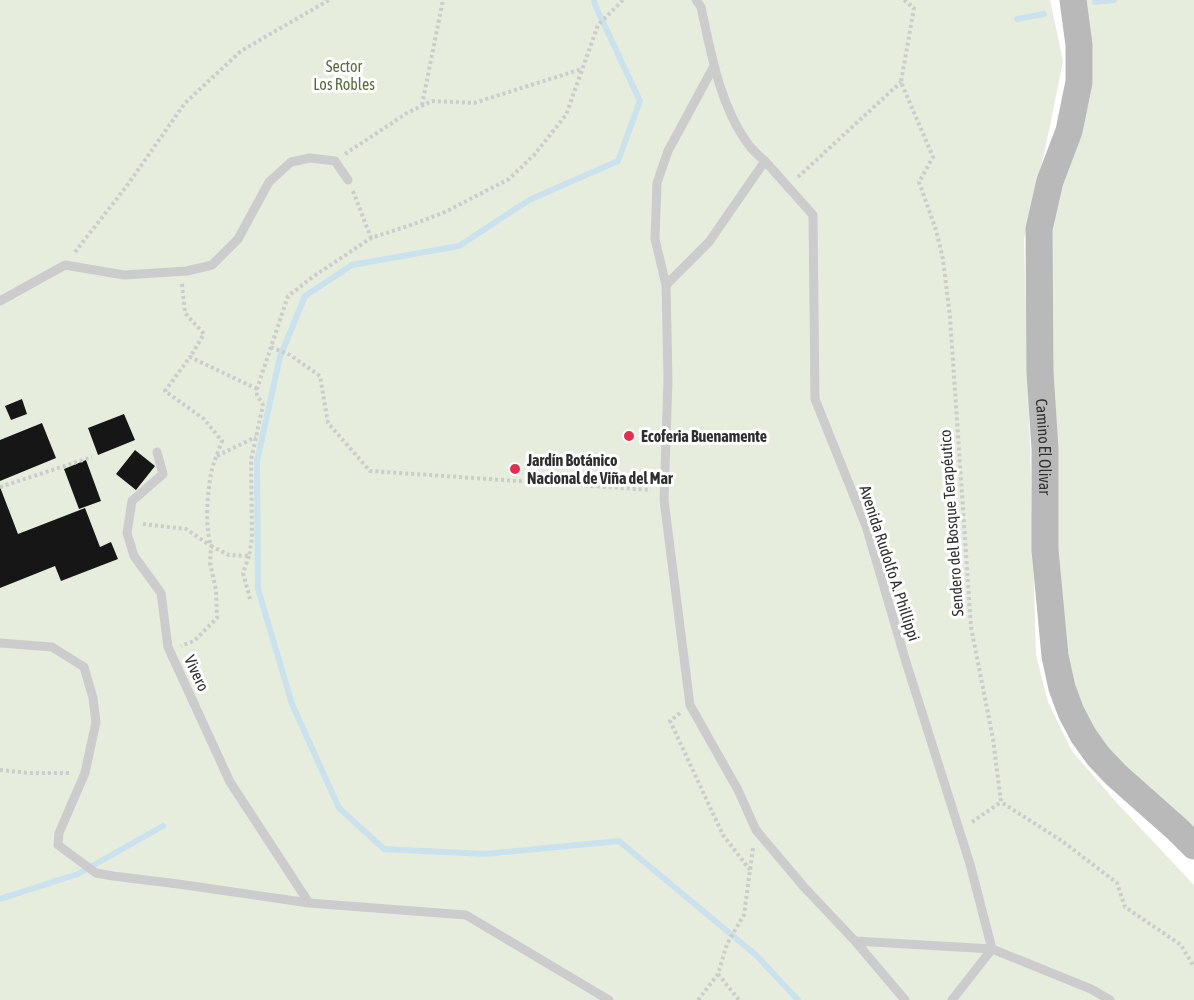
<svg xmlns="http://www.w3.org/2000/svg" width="1194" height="1000" font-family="'Asap Condensed',sans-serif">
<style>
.green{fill:#e7eddd}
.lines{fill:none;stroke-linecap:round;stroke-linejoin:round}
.stream{stroke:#c9e2ed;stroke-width:6}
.building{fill:#161616}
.path{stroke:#ccc;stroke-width:4;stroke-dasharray:3 3;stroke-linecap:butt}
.lane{stroke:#ccc;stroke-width:9}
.secondary{stroke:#b9b9b9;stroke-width:27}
.poi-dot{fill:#eb2d4d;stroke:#fff;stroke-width:2}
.labels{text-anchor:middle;stroke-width:6;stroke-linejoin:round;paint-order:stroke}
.park-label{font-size:16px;fill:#576d3b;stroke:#fff}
.poi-label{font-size:16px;font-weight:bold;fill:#2f2f2f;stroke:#fff;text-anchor:start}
.street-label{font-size:16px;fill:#2f2f2f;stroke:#fff}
</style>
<rect width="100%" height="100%" fill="#fff"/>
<!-- green -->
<path class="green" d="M0 0H1050L1063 61 1046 145 1024 239 1036 655 1048 702 1072 751 1117 803 1194 885V1000H0Z
M1078 0H1194V838L1099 746 1063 674 1044 273Z"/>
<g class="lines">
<!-- stream -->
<path class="stream" d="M594 0 595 5 640 101 618 161 529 200 459 246 352 265 305 296 280 357 257 461 258 589 292 704 339 808 384 849 484 854 619 841 756 955 798 1000
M1095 2 1114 0
M1017 19 1044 14
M0 899 78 874 163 826"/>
</g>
<!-- building -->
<path class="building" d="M22 399 27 414 11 420 5 406Z
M124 414 135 440 98 455 88 428Z
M42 423 56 458 0 481V440Z
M135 450 155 466 136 490 116 474Z
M86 460 101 501 79 509 64 469Z
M0 487 18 534 85 508 100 547 111 542 118 559 61 581 55 566 0 588Z"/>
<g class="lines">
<!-- path -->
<path class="path" d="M904 0 914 8 901 82 933 157 919 182 936 230 943 259 950 317 971 627 993 739 1001 802 1062 841 1117 883 1125 907 1181 945 1194 967
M422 105 443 0
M345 154 407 113 432 101 474 103 582 69
M798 177 901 82
M353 191 371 238
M75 252 126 187 185 103 241 51 329 0
M182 284 185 313 204 334 190 357
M271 347 290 355 320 376 328 423 370 471 651 490
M257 389 190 357 165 391 204 419 222 441C218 452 213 463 211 474 207 494 205 527 211 546L229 555 249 556 252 538 251 460 263 405 257 395V389L288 296 314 276 371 238 414 224 445 212 509 179 534 155 566 115 598 25 623 0
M217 456 256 437
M0 487 92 457
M143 524 186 529 211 546 210 563 216 590 217 618 194 641 181 646
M249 556 243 573 250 599
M680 713 670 721 723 835 750 870
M0 770 30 773H69
M972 822 1001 802
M718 974 739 1000
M698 1000 718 974 727 944 744 915 753 848"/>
<!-- lane -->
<path class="lane" d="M696 0 701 7C711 53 720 106 748 144 753 151 759 156 765 161L709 242 666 285 668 380 664 500 690 705 738 790 756 830 804 887 855 941 992 949 1091 989 1110 1000
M765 161 813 215 815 399 866 526 906 662 970 864 992 949 952 1000
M666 285 655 239 657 183 668 151 714 66
M0 301 65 265 124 275 187 271 212 265 238 239 269 182 291 162 310 158 335 161 348 180
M157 452 163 474 132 501 127 533 134 556 161 593 168 647 230 782 309 903
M0 643 52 647 84 667 93 698 96 722 85 773 59 833 58 845 96 873 113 876 178 884 309 903 466 915 609 1000
M855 941 905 1000"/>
<!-- secondary -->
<path class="secondary" id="s1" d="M1073 0 1079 45V82L1069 131 1050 181 1039 229 1040 372 1045 449V550L1055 656 1062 688 1071 712 1083 735 1098 756 1116 775 1178 830 1194 846"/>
</g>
<!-- markers -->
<g class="poi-dot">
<circle cx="629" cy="436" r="6"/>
<circle cx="515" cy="469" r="6"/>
</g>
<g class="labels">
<!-- park labels -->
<g class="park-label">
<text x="344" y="72">Sector<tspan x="344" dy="18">Los Robles</tspan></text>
</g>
<!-- poi labels -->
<g class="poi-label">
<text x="641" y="442">Ecoferia Buenamente</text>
<text x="527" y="466">Jardín Botánico<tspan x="527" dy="18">Nacional de Viña del Mar</tspan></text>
</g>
<!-- street labels -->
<g class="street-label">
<text dy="6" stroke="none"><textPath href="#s1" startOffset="453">Camino El Olivar</textPath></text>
<text transform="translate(951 523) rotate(-94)" y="6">Sendero del Bosque Terapéutico</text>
<text transform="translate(890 563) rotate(72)" y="6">Avenida Rudolfo A. Phillippi</text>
<text transform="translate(197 673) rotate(65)" y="6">Vivero</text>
</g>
</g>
</svg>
